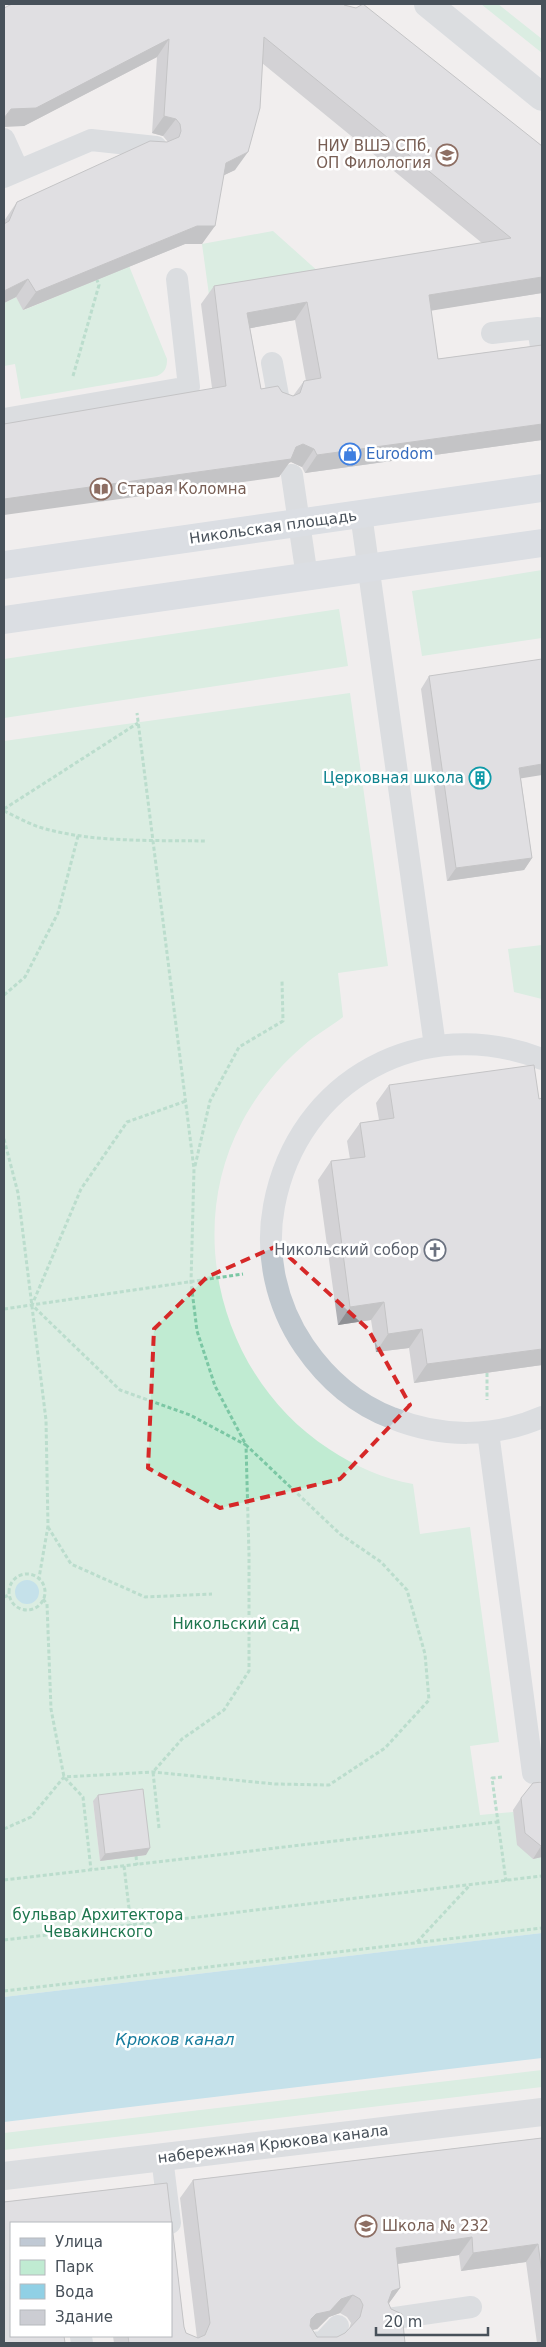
<svg xmlns="http://www.w3.org/2000/svg" width="546" height="2347" font-family="'DejaVu Sans',sans-serif">
<style>
.green{fill:#c0ebd2;fill-rule:evenodd}
.water{fill:#90d0e5}
.lines{fill:none;stroke-linecap:round;stroke-linejoin:round}
.path{stroke:#7bc7a4;stroke-width:3;stroke-dasharray:4 2.5;stroke-linecap:butt}
.lane{stroke:#c0c8cf;stroke-width:22}
.street{stroke:#c0c8cf;stroke-width:28}
.secondary{stroke:#c0c9d4;stroke-width:28}
.wall{fill:#afb0b5;fill-rule:evenodd}
.shaded-wall{fill:#8f9094}
.building{fill:#cccdd3;stroke:#8f9094;fill-rule:evenodd}
.marked{fill:none;stroke:#d62828;stroke-width:4;stroke-dasharray:10 6;stroke-linejoin:round}
.labels{text-anchor:middle;stroke-width:5;stroke-linejoin:round;paint-order:stroke}
.education-label{font-size:15px;fill:#785e54;stroke:#fff;text-anchor:start}
.shop-label{font-size:15px;fill:#366cbe;stroke:#fff;text-anchor:start}
.street-label{font-size:15px;fill:#48515a;stroke:#fff}
.culture-label{font-size:15px;fill:#0d838f;stroke:#fff;text-anchor:end}
.worship-label{font-size:15px;fill:#5b616d;stroke:#fff;text-anchor:end}
.park-label{font-size:15px;fill:#1e764e;stroke:#fff}
.water-label{font-size:16px;font-style:italic;fill:#177c9e;stroke:#fff}
</style>
<rect width="100%" height="100%" fill="#f1eeee"/>
<!-- green -->
<path class="green" d="M481 4H498L542 39V53Z
M273 231 330 282 210 302 202 244Z
M129 266 167 359C167 368 165 372 157 376L21 399 15 364 4 366V303L16 297 24 310Z
M542 570V638L422 656 412 591Z
M339 609 348 666 4 718V659Z
M350 693 388 966 338 973 343 1017C330 1027 315 1035 303 1046 279 1066 257 1094 242 1122 182 1235 224 1381 329 1449 355 1466 383 1479 413 1484L420 1534 470 1527 499 1742 470 1746 480 1815 513 1812 533 1859 542 1857V1933L4 1997V741ZM139 1796 146 1855 100 1860 93 1802Z
M542 945V999L514 992 508 949Z
M542 2070V2087L4 2150V2133Z"/>
<!-- water -->
<path class="water" d="M15 1592a12 12 0 1 1 24 0a12 12 0 1 1-24 0Z
M542 1933V2058L4 2122V1997Z"/>
<g class="lines">
<!-- path -->
<path class="path" d="M73 376 99 285 97 280
M4 809 138 723
M4 811C15 816 27 823 39 827 91 843 151 840 205 841
M4 995 25 977 58 913 78 836
M4 1139 18 1193 46 1420 48 1526 39 1578
M195 1166 210 1101 239 1047 283 1021 282 981
M4 1309 243 1274
M487 1373V1400
M48 1527 71 1564 145 1597 212 1594
M9 1592a18 18 0 1 1 36 0a18 18 0 1 1-36 0Z
M4 1597 9 1595
M43 1599 47 1604 51 1709 64 1777 83 1797 91 1870
M502 1777 492 1778 506 1881
M159 1828 153 1772 182 1739 224 1710 249 1671V1555L246 1445 190 1415 120 1390 32 1305 81 1189 127 1122 186 1101
M4 1829 31 1817 64 1777 153 1772 275 1784 329 1785 385 1748 429 1700 425 1654 407 1590 381 1562 340 1534 246 1445 215 1386 197 1331 191 1282 194 1169 137 713
M136 1856 137 1865
M124 1866 131 1925
M4 1880 497 1822
M4 1940 542 1876
M417 1942 469 1886
M4 1991 542 1928"/>
<!-- lane -->
<path class="lane" d="M4 139 18 170
M4 177 91 140 156 147
M492 333 538 328 542 353
M272 363 279 401
M4 419 189 387 177 279
M292 475 307 577
M361 514 435 1046
M542 1059C423 1013 298 1078 274 1206 265 1254 276 1305 304 1346 326 1378 355 1404 392 1418 441 1438 494 1438 542 1417
M488 1432 533 1773
M162 2157 170 2223
M388 2319 471 2307
M81 2337 82 2343
M310 2343 323 2342 338 2326"/>
<!-- street -->
<path class="street" d="M428 4 542 97
M4 2176 542 2112"/>
<!-- secondary -->
<path class="secondary" d="M4 565 542 488
M4 620 542 543"/>
</g>
<!-- wall -->
<path class="wall" d="M344 5 542 146V293L431 310 438 359 542 345V440L305 473 302 467 291 462 289 463 279 477 212 388 201 304 214 286 482 243 262 63 235 170 224 175 202 244H185L23 310 16 297 4 303V221L17 202 168 142 163 136 152 133 157 57 24 126 4 8ZM295 320 306 381H304L293 396 282 392 261 389 250 328Z
M429 676 521 779 532 858 524 870 447 881 421 689Z
M389 1085 542 1365 414 1383 409 1348 376 1352 371 1320 338 1325 318 1180 331 1161 350 1159 347 1141 360 1123 379 1120 376 1103Z
M542 1782V1857L533 1859 517 1845 513 1810 521 1798Z
M98 1795 146 1855 100 1861 93 1801Z
M542 2138V2343H537L526 2262 461 2271 459 2255 397 2264 400 2288 388 2304 391 2309 402 2314 405 2343H114L113 2336H171V2223H11V2336H64L65 2343H4V2202L167 2183 184 2327 186 2333 197 2338 180 2198 193 2180ZM340 2313 347 2317 351 2323 349 2329 345 2333 337 2337H317L312 2330 317 2329 329 2317Z"/>
<!-- shaded-wall -->
<path class="shaded-wall" d="M169 39 157 57 24 126 4 127V118L11 109Z
M164 116 176 119 163 136 152 133Z
M248 152 235 170 214 180 226 163Z
M197 226H215L202 244H185L23 310 36 292Z
M542 277V293L417 313 429 295Z
M28 279 16 297 4 303V291Z
M307 302 295 320 235 331 247 313Z
M542 424V440L305 473 317 455Z
M303 444 314 449 302 467 291 462 289 463 279 477 4 515V499L296 447Z
M542 764V775L511 780 519 768Z
M532 858 524 870 447 881 456 868Z
M384 1302 371 1320 338 1325 350 1307Z
M422 1329 409 1348 376 1352 388 1334Z
M542 1349V1365L414 1383 427 1364Z
M541 1846H542V1857L533 1859Z
M150 1848 146 1855 100 1861 105 1854Z
M472 2237 459 2255 383 2266 396 2248Z
M538 2244 526 2262 461 2271 473 2253Z
M400 2288 387 2306 380 2309 392 2291Z
M353 2295 340 2313 329 2317 317 2329 303 2332 311 2319 316 2314 341 2299Z"/>
<!-- building -->
<path class="building" d="M12 4H344V5L356 8 363 4 542 146V277L429 295 438 359 542 345V424L317 455 314 449 303 444 296 447 291 459 4 499V424L226 386 214 286 511 238 264 37 260 108 248 152 226 163 215 226H197L36 292 28 279 4 291V224L9 221 17 202 150 141 167 142 179 137 181 131 180 124 176 119 164 116 169 39 36 108 11 109 4 118V8ZM307 302 321 378 304 381 300 393 293 396 282 392 278 386 261 389 247 313Z
M542 659V764L519 768 532 858 456 868 429 676Z
M534 1065 539 1099 542 1098V1349L427 1364 422 1329 388 1334 384 1302 350 1307 331 1161 365 1157 360 1123 394 1118 389 1085Z
M542 1782V1846H541L525 1833 521 1798 533 1783Z
M143 1789 150 1848 105 1854 98 1795Z
M542 2138V2273L538 2244 473 2253 472 2237 396 2248 400 2288 392 2291 388 2302 391 2309 402 2314 405 2343H129L128 2336H171V2223H11V2336H64L65 2343H4V2202L167 2183 184 2327 186 2333 198 2338 205 2335 210 2323 193 2180ZM353 2295 360 2299 363 2305 360 2317 345 2333 337 2337H317L310 2326 311 2319 316 2314 330 2311 341 2299Z"/>
<!-- marked area -->
<path d="M0 0H546V2347H0ZM277 1246 368 1329 410 1405 340 1479 220 1508 148 1468 154 1329 207 1277Z" fill="#f1eeee" fill-opacity=".55" fill-rule="evenodd"/>
<path class="marked" d="M277 1246 368 1329 410 1405 340 1479 220 1508 148 1468 154 1329 207 1277Z"/>
<!-- icons -->
<defs>
<g id="university-ring" transform="scale(1.125)"><circle r="9.5" fill="#fff" stroke="#8d6e63" stroke-width="1.5"/><path d="M0-5L7-2L0 1L-7-2ZM-4 1L0 2.5L4 1V4Q0 6-4 4Z" fill="#8d6e63"/></g>
<g id="shop-ring" transform="scale(1.125)"><circle r="9.5" fill="#fff" stroke="#3f7fe0" stroke-width="1.5"/><path d="M-5-2.5h2.3a2.7 3.5 0 0 1 5.4 0H5L5.5 6h-11ZM-1.5-2.5h3a1.5 2.3 0 0 0-3 0Z" fill="#3f7fe0"/></g>
<g id="library-ring" transform="scale(1.125)"><circle r="9.5" fill="#fff" stroke="#8d6e63" stroke-width="1.5"/><path d="M-6-4Q-3-5.5-.7-3.5V5Q-3 3-6 4ZM6-4Q3-5.5 .7-3.5V5Q3 3 6 4Z" fill="#8d6e63"/></g>
<g id="building-ring" transform="scale(1.125)"><circle r="9.5" fill="#fff" stroke="#0f9aa8" stroke-width="1.5"/><path d="M-4-6H4V6H1V3H-1V6H-4ZM-2.5-4.3h1.7v1.8h-1.7ZM.8-4.3h1.7v1.8H.8ZM-2.5-1h1.7V.8h-1.7ZM.8-1h1.7V.8H.8Z" fill="#0f9aa8"/></g>
<g id="church-ring" transform="scale(1.125)"><circle r="9.5" fill="#fff" stroke="#6b7280" stroke-width="1.5"/><path d="M-1.2-6h2.4v3.5h3.3v2.4h-3.3V6h-2.4V-.1h-3.3v-2.4h3.3Z" fill="#6b7280"/></g>
<g id="school-ring" transform="scale(1.125)"><circle r="9.5" fill="#fff" stroke="#8d6e63" stroke-width="1.5"/><path d="M0-5L7-2L0 1L-7-2ZM-4 1L0 2.5L4 1V4Q0 6-4 4Z" fill="#8d6e63"/></g>
</defs>
<g fill-rule="evenodd">
<use href="#university-ring" x="447" y="155"/>
<use href="#shop-ring" x="350" y="454"/>
<use href="#library-ring" x="101" y="489"/>
<use href="#building-ring" x="480" y="778"/>
<use href="#church-ring" x="435" y="1250"/>
<use href="#school-ring" x="366" y="2226"/>
</g>
<g class="labels">
<!-- education labels -->
<g class="education-label">
<text x="431" y="151" text-anchor="end">НИУ ВШЭ СПб,<tspan x="431" dy="17">ОП Филология</tspan></text>
<text x="117" y="494">Старая Коломна</text>
<text x="382" y="2231">Школа № 232</text>
</g>
<!-- shop labels -->
<g class="shop-label">
<text x="366" y="459">Eurodom</text>
</g>
<!-- street labels -->
<g class="street-label">
<text transform="translate(273 527) rotate(-8)" y="5">Никольская площадь</text>
<text transform="translate(273 2144) rotate(-7)" y="5">набережная Крюкова канала</text>
</g>
<!-- culture labels -->
<g class="culture-label">
<text x="464" y="783">Церковная школа</text>
</g>
<!-- worship labels -->
<g class="worship-label">
<text x="419" y="1255">Никольский собор</text>
</g>
<!-- park labels -->
<g class="park-label">
<text x="236" y="1629">Никольский сад</text>
<text x="98" y="1920">бульвар Архитектора<tspan x="98" dy="17">Чевакинского</tspan></text>
</g>
<!-- water labels -->
<g class="water-label">
<text x="175" y="2045">Крюков канал</text>
</g>
</g>
<!-- border -->
<rect width="546" height="2347" fill="none" stroke="#48515a" stroke-width="10"/>
<!-- legend -->
<rect x="10" y="2222" width="162" height="115" fill="#ffffff" stroke="#b6b9bd"/>
<rect x="20" y="2238" width="25" height="8" fill="#c0c9d4" stroke="#b6b9bd"/>
<text x="55" y="2247" font-size="15" fill="#48515a">Улица</text>
<rect x="20" y="2260" width="25" height="15" fill="#c0ebd2" stroke="#b6b9bd"/>
<text x="55" y="2272" font-size="15" fill="#48515a">Парк</text>
<rect x="20" y="2284" width="25" height="15" fill="#90d0e5" stroke="#b6b9bd"/>
<text x="55" y="2297" font-size="15" fill="#48515a">Вода</text>
<rect x="20" y="2310" width="25" height="15" fill="#cccdd3" stroke="#b6b9bd"/>
<text x="55" y="2322" font-size="15" fill="#48515a">Здание</text>
<!-- scale -->
<path d="M376 2327v8h112v-8" fill="none" stroke="#48515a" stroke-width="2.5"/>
<text x="384" y="2327" font-size="15" fill="#48515a" stroke="#ffffff" stroke-width="4" paint-order="stroke">20 m</text>
</svg>
